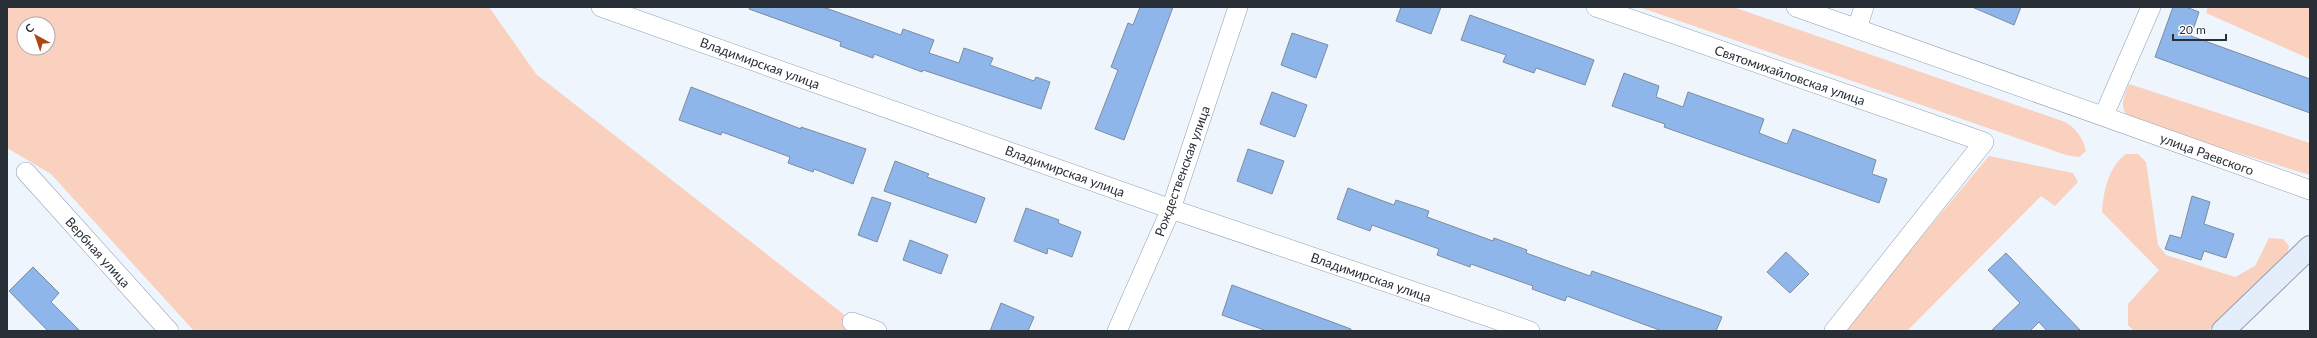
<svg xmlns="http://www.w3.org/2000/svg" width="2317" height="338" font-family="Lato,sans-serif">
<style>
.green{fill:#fad0bf;fill-rule:evenodd}
.building{fill:#8fb6ea;stroke:#7d8c9f}
.lines{fill:none;stroke-linecap:round;stroke-linejoin:round}
.street-casing{stroke:#91a0b4;stroke-width:20}
.secondary-casing{stroke:#91a0b4;stroke-width:24}
.street{stroke:#fff;stroke-width:19}
.secondary{stroke:#e4eefb;stroke-width:22}
.labels{text-anchor:middle;stroke-width:3;stroke-linejoin:round;paint-order:stroke}
.street-label{font-size:13px;fill:#292f37;stroke:#fff}
</style>
<rect width="100%" height="100%" fill="#eef5fd"/>
<!-- green -->
<path class="green" d="M7 7H489L536 74 865 331H194L51 174 7 148ZM24 24H48V48H24Z
M1639 7H1733L2065 122C2076 128 2083 138 2086 151L2079 157 2066 155Z
M2208 7H2310V59L2206 13Z
M2129 84 2310 143V175L2130 120C2119 107 2123 99 2129 84Z
M2126 154H2138L2146 162 2158 245 2166 255 2235 277 2255 266 2269 238 2283 239 2289 246 2287 254 2208 331H2134L2128 325V304L2159 270 2102 212C2104 189 2108 168 2126 154Z
M1989 156 2073 173 2078 182 2055 206 2041 196 1907 331H1843Z"/>
<!-- building -->
<path class="building" d="M750 7H823L901 35 903 29 934 40 929 53 959 63 964 48 993 58 990 65 1034 81 1036 77 1050 82 1041 109 923 70 922 72 874 54 873 58 840 46 841 42 749 9Z
M1140 7H1173L1124 140 1095 129 1118 70 1111 67 1128 23 1133 25Z
M1401 7H1441L1431 34 1396 21Z
M1972 7H2021L2014 25Z
M2173 7H2186L2199 12 2191 36 2310 79V113L2155 57Z
M1470 15 1594 60 1585 85 1536 68 1534 73 1503 62 1506 55 1461 40Z
M1292 33 1328 45 1316 78 1281 65Z
M1624 73 1659 86 1656 97 1683 107 1688 92 1764 119 1759 133 1787 144 1793 129 1876 160 1872 174 1887 179 1879 203 1664 127 1665 124 1612 106Z
M691 87 801 129V127L866 149 853 184 814 169 813 172 788 163 790 157 722 132 721 135 679 120Z
M1272 92 1307 105 1295 137 1260 124Z
M1248 149 1284 161 1272 194 1237 181Z
M895 161 929 174 927 177 985 198 976 223 884 191Z
M1348 188 1394 205 1396 200 1429 211 1427 217 1493 241 1494 238 1527 250 1526 253 1590 276 1592 271 1722 317 1716 331H1662L1567 296 1565 301 1532 289 1533 286 1471 264 1470 267 1437 255 1439 249 1372 225 1370 231 1337 219Z
M2192 196 2210 202 2204 224 2234 234 2226 258 2204 251 2201 260 2165 249 2170 235 2181 238Z
M872 197 891 203 877 242 858 235Z
M1026 208 1059 220 1058 223 1081 232 1072 257 1048 248 1047 254 1014 241Z
M910 240 948 255 941 274 903 260Z
M1786 252 1809 274 1790 293 1767 272Z
M2006 253 2081 331H2047L2039 322 2030 331H1991L2020 303 1988 270Z
M33 267 59 293 51 302 80 331H48L9 291Z
M1232 285 1351 329V331H1267L1222 315Z
M1001 303 1034 317 1028 331H990Z"/>
<g class="lines">
<!-- street casing -->
<g class="street-casing">
<path id="street" d="M601 7 1171 209 1530 331
M1596 7 1984 142 1834 331
M1796 7 2310 190
M1857 28 1864 7
M2104 115 2151 7
M26 172 169 331
M852 322 877 331
M1117 331 1171 209 1238 7"/>
</g>
<!-- secondary casing -->
<g class="secondary-casing">
<path id="secondary" d="M2223 331 2310 247"/>
</g>
<!-- street -->
<use href="#street" class="street"/>
<!-- secondary -->
<use href="#secondary" class="secondary"/>
</g>
<g class="labels">
<!-- street labels -->
<g class="street-label">
<text transform="translate(760 63) rotate(20)" y="5">Владимирская улица</text>
<text transform="translate(1790 75) rotate(19)" y="5">Святомихайловская улица</text>
<text transform="translate(2207 154) rotate(20)" y="5">улица Раевского</text>
<text transform="translate(1065 171) rotate(20)" y="5">Владимирская улица</text>
<text transform="translate(1182 171) rotate(-70)" y="5">Рождественская улица</text>
<text transform="translate(98 252) rotate(48)" y="5">Вербная улица</text>
<text transform="translate(1371 277) rotate(19)" y="5">Владимирская улица</text>
</g>
</g>
<!-- border -->
<rect width="2317" height="338" fill="none" stroke="#292f37" stroke-width="16"/>
<!-- north arrow -->
<g transform="translate(36 36) rotate(320)"><circle r="19" fill="#ffffff" stroke="#a9acaf"/>
<path d="M0-3L7 15L0 10L-7 15Z" fill="#ac4716"/>
<text y="-6" font-size="11" font-weight="bold" text-anchor="middle" fill="#292f37">С</text>
</g>
<!-- scale -->
<path d="M2173 34v6h53v-6" fill="none" stroke="#292f37" stroke-width="2"/>
<text x="2179" y="34" font-size="12" fill="#292f37" stroke="#ffffff" stroke-width="3" paint-order="stroke">20 m</text>
</svg>
